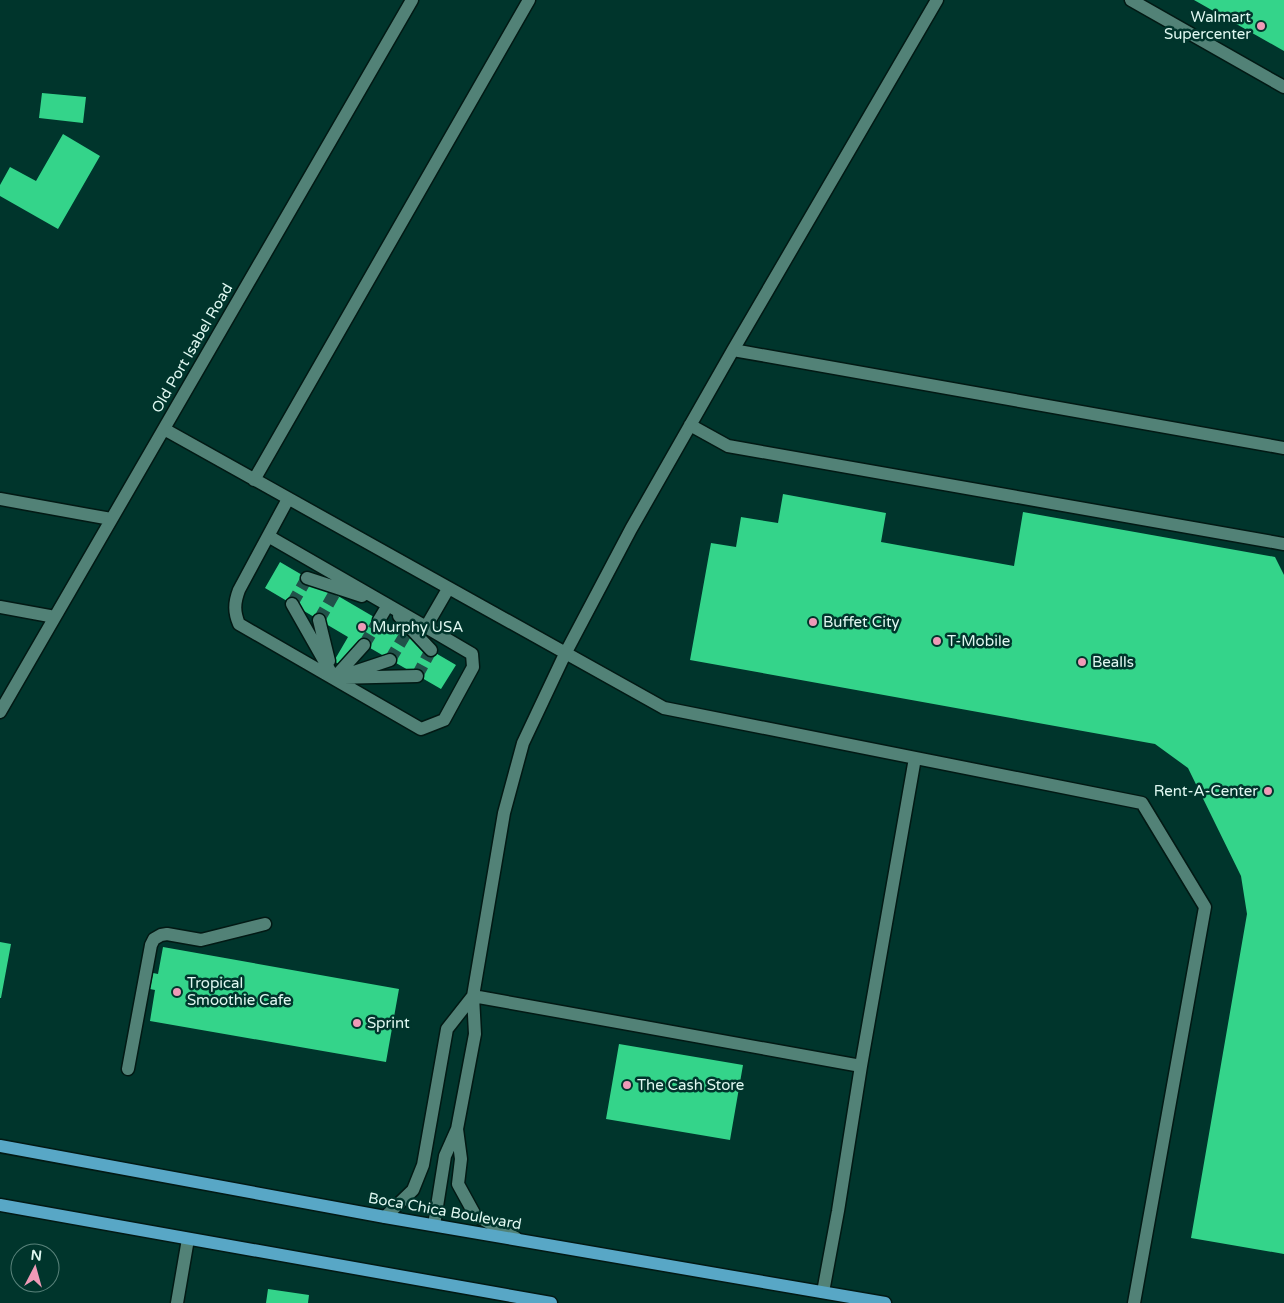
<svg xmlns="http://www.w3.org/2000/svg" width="1284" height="1303" font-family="'Varela Round',sans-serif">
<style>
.building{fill:#34d48a}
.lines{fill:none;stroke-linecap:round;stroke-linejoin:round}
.minor-tunnel{stroke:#21524a;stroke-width:12;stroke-dasharray:12 6;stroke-linecap:butt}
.minor-casing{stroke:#021914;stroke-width:15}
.major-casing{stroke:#021914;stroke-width:15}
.minor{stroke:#528277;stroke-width:12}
.major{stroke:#58a7c6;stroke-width:12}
.poi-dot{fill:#ef9ab7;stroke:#00352c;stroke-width:2}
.labels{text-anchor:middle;stroke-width:5;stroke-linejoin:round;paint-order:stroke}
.poi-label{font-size:15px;fill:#dff8f1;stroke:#00352c;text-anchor:start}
.street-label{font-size:15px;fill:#dff8f1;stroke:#00352c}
</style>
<rect width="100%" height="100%" fill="#00352c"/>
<!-- building -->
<path class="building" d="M1194 0H1284V51Z
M42 93 86 97 83 123 39 118Z
M63 134 100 156 58 229 0 196V185L10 167 36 181Z
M783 494 886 513 881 542 1014 566 1023 512 1275 557 1284 575V1254L1191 1238 1247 914 1241 876 1188 768 1155 744 690 660 711 543 736 547 741 517 778 523Z
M280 562 456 665 441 689 358 641 343 667 334 661 348 637 265 588Z
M0 942 11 944 1 998H0Z
M163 947 399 989 386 1062 150 1021 155 990 150 989 153 973 158 974Z
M619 1044 743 1065 730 1140 606 1119Z
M268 1289 309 1295 308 1303H266Z"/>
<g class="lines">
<!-- minor-tunnel -->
<path class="minor-tunnel" d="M292 604 307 578
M319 620 334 594
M364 645 379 620
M390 660 405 635
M417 676 431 650"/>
<!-- minor casing -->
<g class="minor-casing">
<path id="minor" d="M1131 0 1284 87
M733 350 1284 448
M690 425 728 446 1284 544
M164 429 664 708 1142 803 1205 907 1134 1303
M254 480 529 0
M0 499 111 519
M288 499 239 590C234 603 234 612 239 624L421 729 444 720 473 667 472 654 426 627 448 589
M268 536 426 627
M307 578 362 596
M292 604 334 678
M0 607 55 617
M399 616 431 650
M319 620 329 661
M379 620 388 605
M348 674 390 660
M336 676 364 645
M334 678 417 676
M0 712 412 0
M473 996 861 1066
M128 1069 151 945 154 939 161 935 167 934 201 940 265 924
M385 1217 413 1190 423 1165 447 1029 473 996
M434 1225 445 1156 457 1129
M516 1238 475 1215 458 1184 461 1159 457 1129 475 1034 473 996 504 813 523 743 565 654 631 529 733 350 937 0
M823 1292 838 1211 861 1066 915 758
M177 1303 188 1239"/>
</g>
<!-- major casing -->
<g class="major-casing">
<path id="major" d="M0 1146 385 1217 885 1303
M0 1205 551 1303"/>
</g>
<!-- minor -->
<use href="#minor" class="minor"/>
<!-- major -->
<use href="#major" class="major"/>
</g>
<!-- markers -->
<g class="poi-dot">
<circle cx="1261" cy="26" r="5"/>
<circle cx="813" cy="622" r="5"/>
<circle cx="362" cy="627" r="5"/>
<circle cx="937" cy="641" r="5"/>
<circle cx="1082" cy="662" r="5"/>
<circle cx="1268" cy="791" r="5"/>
<circle cx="177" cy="992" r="5"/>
<circle cx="357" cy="1023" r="5"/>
<circle cx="627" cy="1085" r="5"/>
</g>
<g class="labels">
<!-- poi labels -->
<g class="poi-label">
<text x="1251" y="22" text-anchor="end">Walmart<tspan x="1251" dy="17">Supercenter</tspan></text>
<text x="823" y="627">Buffet City</text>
<text x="372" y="632">Murphy USA</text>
<text x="947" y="646">T-Mobile</text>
<text x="1092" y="667">Bealls</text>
<text x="1258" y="796" text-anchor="end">Rent-A-Center</text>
<text x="187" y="988">Tropical<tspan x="187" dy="17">Smoothie Cafe</tspan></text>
<text x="367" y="1028">Sprint</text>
<text x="637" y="1090">The Cash Store</text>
</g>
<!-- street labels -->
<g class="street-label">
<text transform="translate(192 348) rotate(-60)" y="5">Old Port Isabel Road</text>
<text transform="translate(445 1211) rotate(10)" y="5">Boca Chica Boulevard</text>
</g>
</g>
<!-- north arrow -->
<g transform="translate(35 1268) rotate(6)"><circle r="24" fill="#00352c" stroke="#59837b"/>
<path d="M0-4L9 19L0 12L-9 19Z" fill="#ef9ab7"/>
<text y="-8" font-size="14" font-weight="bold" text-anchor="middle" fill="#dff8f1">N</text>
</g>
</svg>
